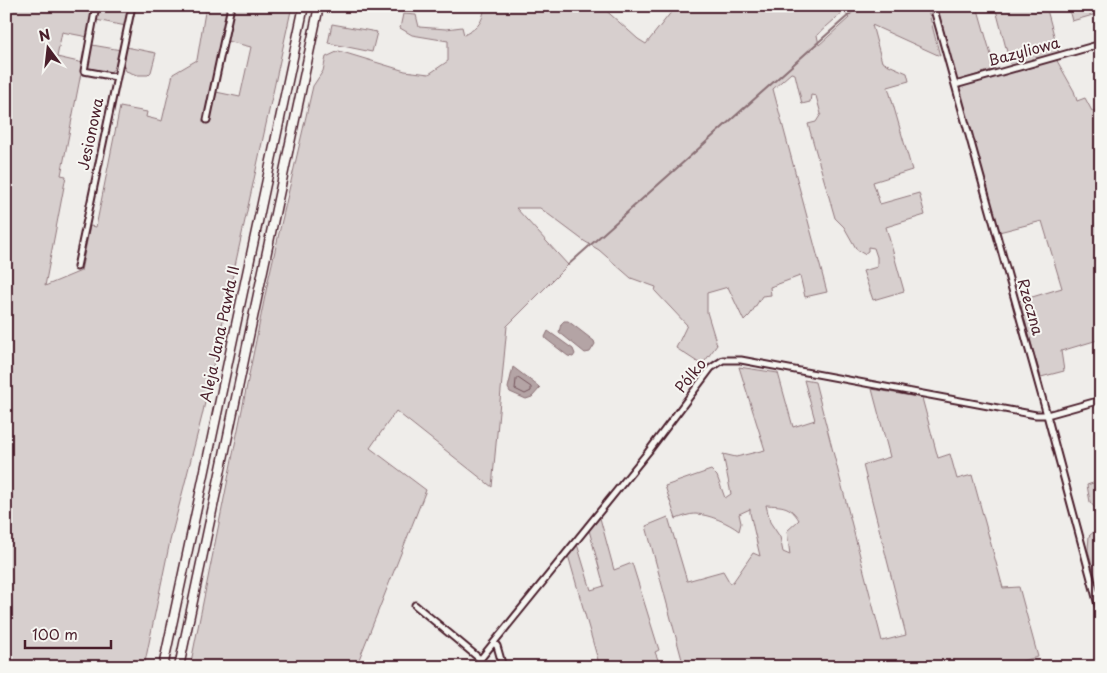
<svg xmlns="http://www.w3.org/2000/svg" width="1107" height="673" font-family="'Playpen Sans',sans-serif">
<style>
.green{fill:#d7cfce;stroke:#90777c;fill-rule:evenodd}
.water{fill:#b4a4a5;stroke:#8a6f74}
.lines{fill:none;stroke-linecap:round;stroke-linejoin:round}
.shore{stroke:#74545c;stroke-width:1}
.stream{stroke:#8a6f74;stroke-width:2}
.street-casing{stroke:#4a1f2b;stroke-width:9}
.secondary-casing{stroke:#4a1f2b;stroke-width:11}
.street{stroke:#f6f6f2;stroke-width:5}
.secondary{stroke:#f6f6f2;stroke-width:8}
.labels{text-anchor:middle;stroke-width:4;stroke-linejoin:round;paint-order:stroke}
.street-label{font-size:15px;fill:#4a1f2b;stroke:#f6f6f2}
</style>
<rect width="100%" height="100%" fill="#efedea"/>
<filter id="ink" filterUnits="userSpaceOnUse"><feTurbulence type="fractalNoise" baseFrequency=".02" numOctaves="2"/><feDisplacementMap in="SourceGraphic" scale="10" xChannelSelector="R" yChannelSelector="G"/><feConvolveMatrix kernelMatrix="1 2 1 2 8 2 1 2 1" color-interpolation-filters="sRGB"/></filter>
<g filter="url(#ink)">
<!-- green -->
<path class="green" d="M6 6H72L93 11 88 37 62 32 57 57 83 63 61 175 66 176 45 286 81 271 90 226 96 227 120 107 147 112 146 117 162 121 173 74 197 60 206 6H229L205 120 209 121 216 92 240 97 251 47 227 41 234 6H292L202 416 170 541 144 667H6Z
M99 6H130L126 26 96 20Z
M485 6H601L638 39 646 44 676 6H927L940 56 872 25 882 62 907 73 909 81 888 87 912 170 873 182 880 204 919 193 925 215 886 227 904 291 873 300 863 271 877 267V257L874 248 868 247V251L864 254 857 250 844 227 835 218 808 124 816 122 821 114 816 96 811 95 810 102 802 104 795 74 791 73 773 89 827 292 805 297 800 276 770 287 771 295 762 296 750 315 744 321 728 287 707 293V312L717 345 702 365 676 348 687 325 655 291 656 287 631 278 599 250 584 241 540 208H516L568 265 507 326 492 487 396 411 370 448 426 490 356 667H190L268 281 313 86 323 71 326 57 339 51 405 71 429 74 448 61V41L412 35 400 28 403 14 416 15 419 27 446 29 462 27 464 35C479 27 482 23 485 6ZM844 11 849 18 819 45 817 35Z
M937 6H977L995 69 957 81Z
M995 6H1046L1059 54 1011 67Z
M1068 6H1097L1100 13 1072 21Z
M332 24 377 32 372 52 328 43Z
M92 45 121 50 116 67 109 73 87 68Z
M126 47 156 53 151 72 148 75H137L126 71 123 64Z
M1056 59 1074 91 1077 101 1085 98 1092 111 1101 110V339L1061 351 1064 371 1041 377 1019 301 1062 288 1042 221 999 232 959 86Z
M739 367 778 373 793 427 815 420 804 380 815 382 882 641 906 635 863 465 890 457 872 389 922 398 938 458 950 454 957 479 972 475 1003 588 1019 587 1038 657 1022 661 1024 667H684L646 526 668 517 687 581 723 571 730 583 733 582 753 553 760 556 750 513V509L739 514 741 523 739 531C729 523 708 514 695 514 689 514 682 517 676 519L665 486 711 470 717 476 725 498 731 494 723 454 736 457 765 450ZM766 505C782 506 790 505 799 520L787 531 790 555 783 552 780 537 770 522Z
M1099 481 1101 484V515L1090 502 1087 485Z
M600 518 614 570 632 563 659 650 655 652 661 667H600L568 555 577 544 591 590 604 586 589 530Z
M1101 520V597L1088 550 1089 536 1097 529V522Z"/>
<!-- water -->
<path class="water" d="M564 321H568L594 341 595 344 590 352 585 353 559 332 561 324Z
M548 331 573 349 575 354 573 357 568 356 546 339 545 337Z
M513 367 538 386 540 388 532 397 526 399 510 392 508 388Z"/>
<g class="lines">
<!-- shore -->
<path class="shore" d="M518 378 531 387V391L525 394 515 389 516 380Z"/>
<!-- stream -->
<path class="stream" d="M568 265 859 6"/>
<!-- street casing -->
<g class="street-casing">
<path id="street" d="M96 6 84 71 116 77
M933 6 1047 415 1101 616
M955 85 1101 44
M207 120 231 6
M77 267 132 6
M415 605 480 659
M494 643 497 646 503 667
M474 667 648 452 711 368 723 360H741L1036 415H1047L1101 400"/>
</g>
<!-- secondary casing -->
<g class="secondary-casing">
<path id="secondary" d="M163 667 304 6
M179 667 319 6"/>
</g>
<!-- street -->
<use href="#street" class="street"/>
<!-- secondary -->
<use href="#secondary" class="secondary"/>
</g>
</g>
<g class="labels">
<!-- street labels -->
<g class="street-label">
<text transform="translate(1024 52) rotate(-15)" y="5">Bazyliowa</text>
<text transform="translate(91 134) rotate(-78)" y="5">Jesionowa</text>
<text transform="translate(1030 307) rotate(74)" y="5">Rzeczna</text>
<text transform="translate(220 334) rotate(-78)" y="5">Aleja Jana Pawła II</text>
<text transform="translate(691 376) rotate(-51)" y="5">Pólko</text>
</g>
</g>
<!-- margin -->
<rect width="1107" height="673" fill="none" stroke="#f6f6f2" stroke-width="25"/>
<rect x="12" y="12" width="1082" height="648" fill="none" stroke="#4a1f2b" stroke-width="2" filter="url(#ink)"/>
<!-- north arrow -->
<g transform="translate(48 48) rotate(345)" stroke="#f6f6f2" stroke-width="4" paint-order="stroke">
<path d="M0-4L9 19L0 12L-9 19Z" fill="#4a1f2b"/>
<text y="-8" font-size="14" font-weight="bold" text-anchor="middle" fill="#4a1f2b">N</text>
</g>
<!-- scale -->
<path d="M25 640v8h86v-8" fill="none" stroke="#4a1f2b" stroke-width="2.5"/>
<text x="32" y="640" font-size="15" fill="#4a1f2b" stroke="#f6f6f2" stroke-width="4" paint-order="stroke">100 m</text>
</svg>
